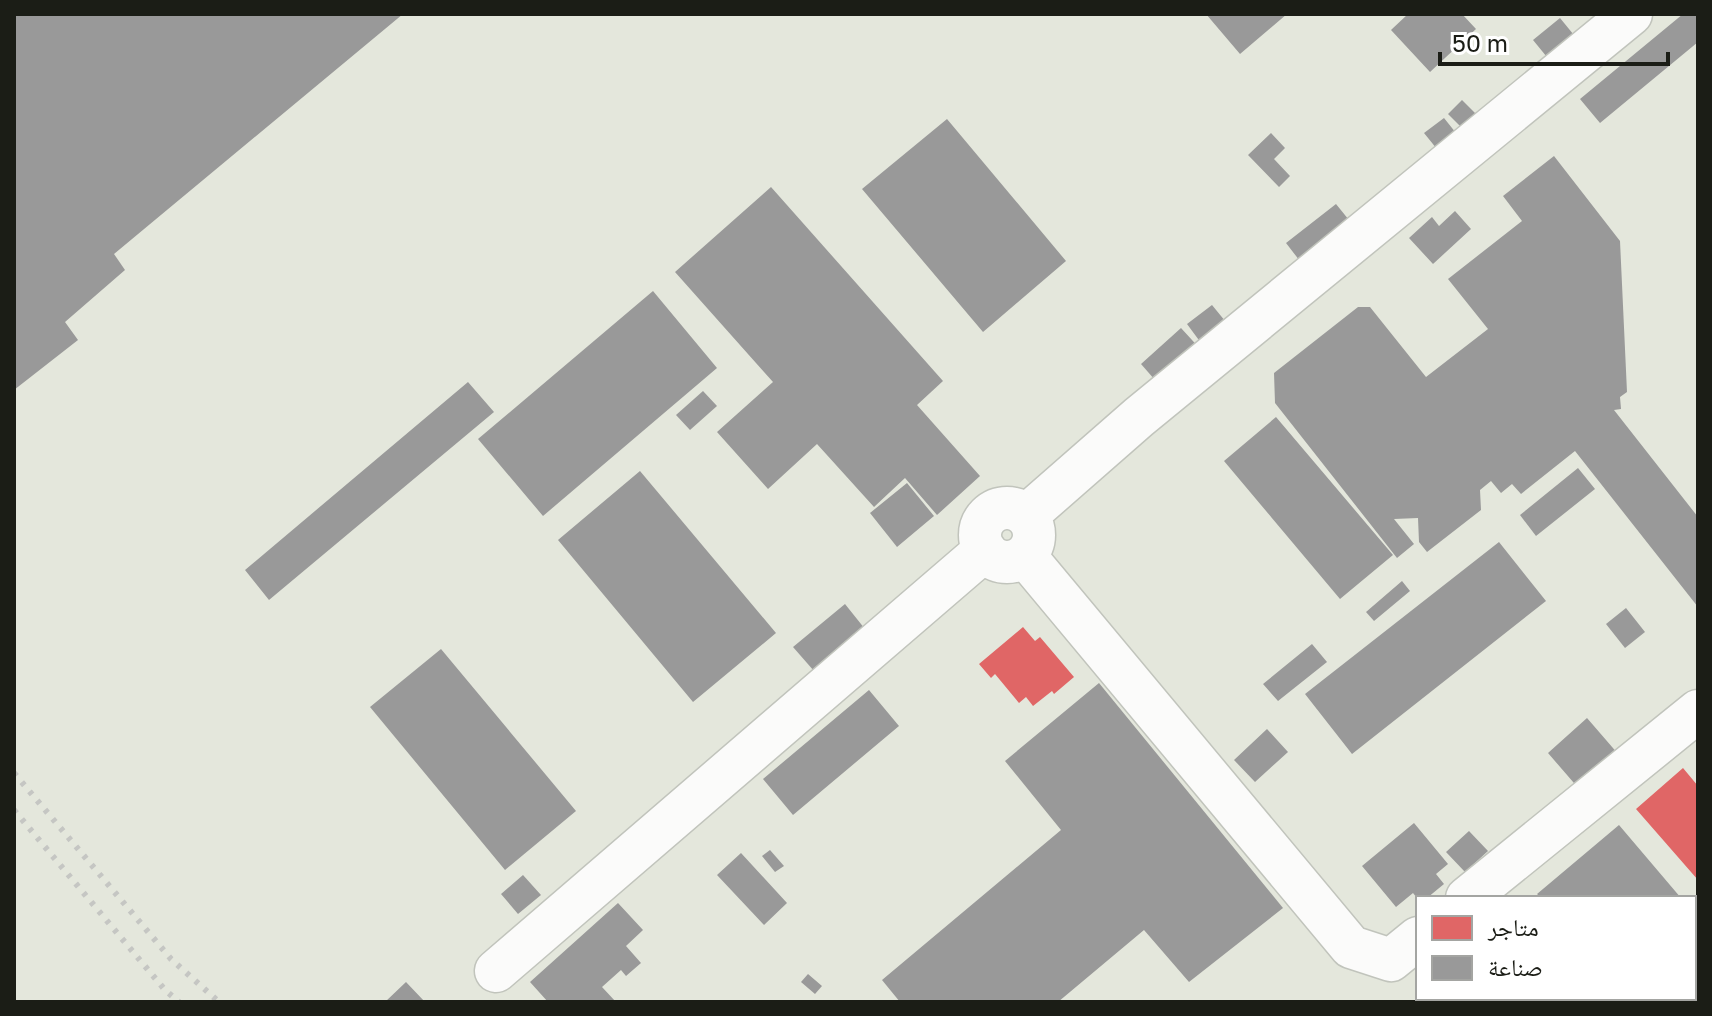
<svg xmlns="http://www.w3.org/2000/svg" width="1712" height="1016" font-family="'Golos Text','Noto Naskh Arabic',sans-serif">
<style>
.shops{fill:#e06666}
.industry{fill:#999}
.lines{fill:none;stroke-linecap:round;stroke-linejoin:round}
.secondary-casing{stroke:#c1c4bc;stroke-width:45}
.secondary{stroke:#fbfbfa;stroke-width:42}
.rail{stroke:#c5c6c3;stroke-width:6;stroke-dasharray:4 8;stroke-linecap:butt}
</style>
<rect width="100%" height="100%" fill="#e4e7dc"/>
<!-- shops -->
<path class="shops" d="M1023 627 1035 641 1040 637 1074 677 1054 694 1052 691 1033 706 1026 697 1019 703 995 674 991 678 979 664Z
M1683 768 1698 786V880L1636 809Z"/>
<!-- industry -->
<path class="industry" d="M14 14H403L114 254 125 270 65 322 78 340 14 390Z
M1206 14H1287L1240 54Z
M1408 14H1462L1476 29 1430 72 1391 30Z
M1683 14H1698V42L1600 123 1580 99Z
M1560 18 1578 40 1551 62 1533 40Z
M1462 100 1478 116 1464 130 1448 114Z
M1444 118 1460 138 1441 154 1424 133Z
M947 119 1066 261 983 332 862 189Z
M1271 133 1285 148 1274 159 1290 176 1279 187 1248 155Z
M1554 156 1620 241 1627 392 1620 397 1621 409 1614 410 1698 517V607L1575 451 1521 494 1512 484 1501 493 1491 481 1480 490 1481 510 1427 552 1419 542 1418 518 1394 519 1414 544 1397 558 1275 403 1274 373 1358 307H1370L1426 377 1488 329 1448 279 1522 221 1503 196Z
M771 187 943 381 917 405 980 476 937 515 905 478 874 507 817 444 768 489 717 432 773 382 675 272Z
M1336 204 1353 225 1303 265 1286 243Z
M1455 211 1471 229 1433 264 1409 238 1432 217 1439 226Z
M653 291 717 368 543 516 478 439Z
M1212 305 1230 327 1204 347 1187 324Z
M1181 328 1203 352 1162 388 1141 364Z
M468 382 494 412 269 600 245 570Z
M703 391 717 406 690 430 676 415Z
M1276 417 1393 555 1340 599 1224 461Z
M1578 468 1595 489 1536 536 1520 515Z
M640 471 776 633 693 702 558 540Z
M907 483 934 516 897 547 870 513Z
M1499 542 1546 601 1352 754 1305 694Z
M1402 581 1410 591 1374 621 1366 612Z
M845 604 865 629 814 671 793 647Z
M1626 608 1645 632 1625 648 1606 624Z
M1312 644 1327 662 1278 701 1263 684Z
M441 649 576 811 505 870 370 707Z
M1099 683 1283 908 1189 982 1144 930 1058 1002H900L882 980 1061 830 1005 761Z
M869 690 899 726 793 815 763 779Z
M1587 718 1619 755 1580 790 1548 753Z
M1267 729 1288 752 1255 782 1234 760Z
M1414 823 1448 864 1436 874 1444 884 1427 898H1417L1413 893 1396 907 1362 866Z
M1619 825 1681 898H1541L1537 894Z
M1469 831 1488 851 1465 872 1446 852Z
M770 850 784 866 775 872 762 856Z
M741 853 787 903 764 925 717 875Z
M523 875 541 895 518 914 501 894Z
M618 903 643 930 626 946 641 963 626 976 621 970 602 987 616 1002H548L530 982Z
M1694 914 1698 918V962L1694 965Z
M808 974 822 986 815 994 801 982Z
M406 982 425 1002H385Z"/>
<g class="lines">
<!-- secondary casing -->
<g class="secondary-casing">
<path id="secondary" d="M980 535a27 27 0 1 1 54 0a27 27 0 1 1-54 0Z
M1026 516 1139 417 1631 14
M1025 556 1351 947 1391 960 1418 938
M1467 898 1698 711
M496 971 985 550"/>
</g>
<!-- secondary -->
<use href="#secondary" class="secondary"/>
<!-- rail -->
<path class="rail" d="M14 773 171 959 219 1002
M14 810 165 990 179 1002"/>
</g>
<!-- border -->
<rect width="1712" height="1016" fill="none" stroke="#1b1d16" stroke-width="32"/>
<!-- legend -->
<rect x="1416" y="896" width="280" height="104" fill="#ffffff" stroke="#a4a5a2" stroke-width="2"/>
<rect x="1432" y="916" width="40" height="24" fill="#e06666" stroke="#a4a5a2" stroke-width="2"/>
<text x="1488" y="936" font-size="24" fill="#1b1d16">متاجر</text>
<rect x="1432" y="956" width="40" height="24" fill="#999999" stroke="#a4a5a2" stroke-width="2"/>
<text x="1488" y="976" font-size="24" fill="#1b1d16">صناعة</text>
<!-- scale -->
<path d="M1440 52v12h228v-12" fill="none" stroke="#1b1d16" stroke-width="4"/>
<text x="1452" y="52" font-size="24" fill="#1b1d16" stroke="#ffffff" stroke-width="6" paint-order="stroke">50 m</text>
</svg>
